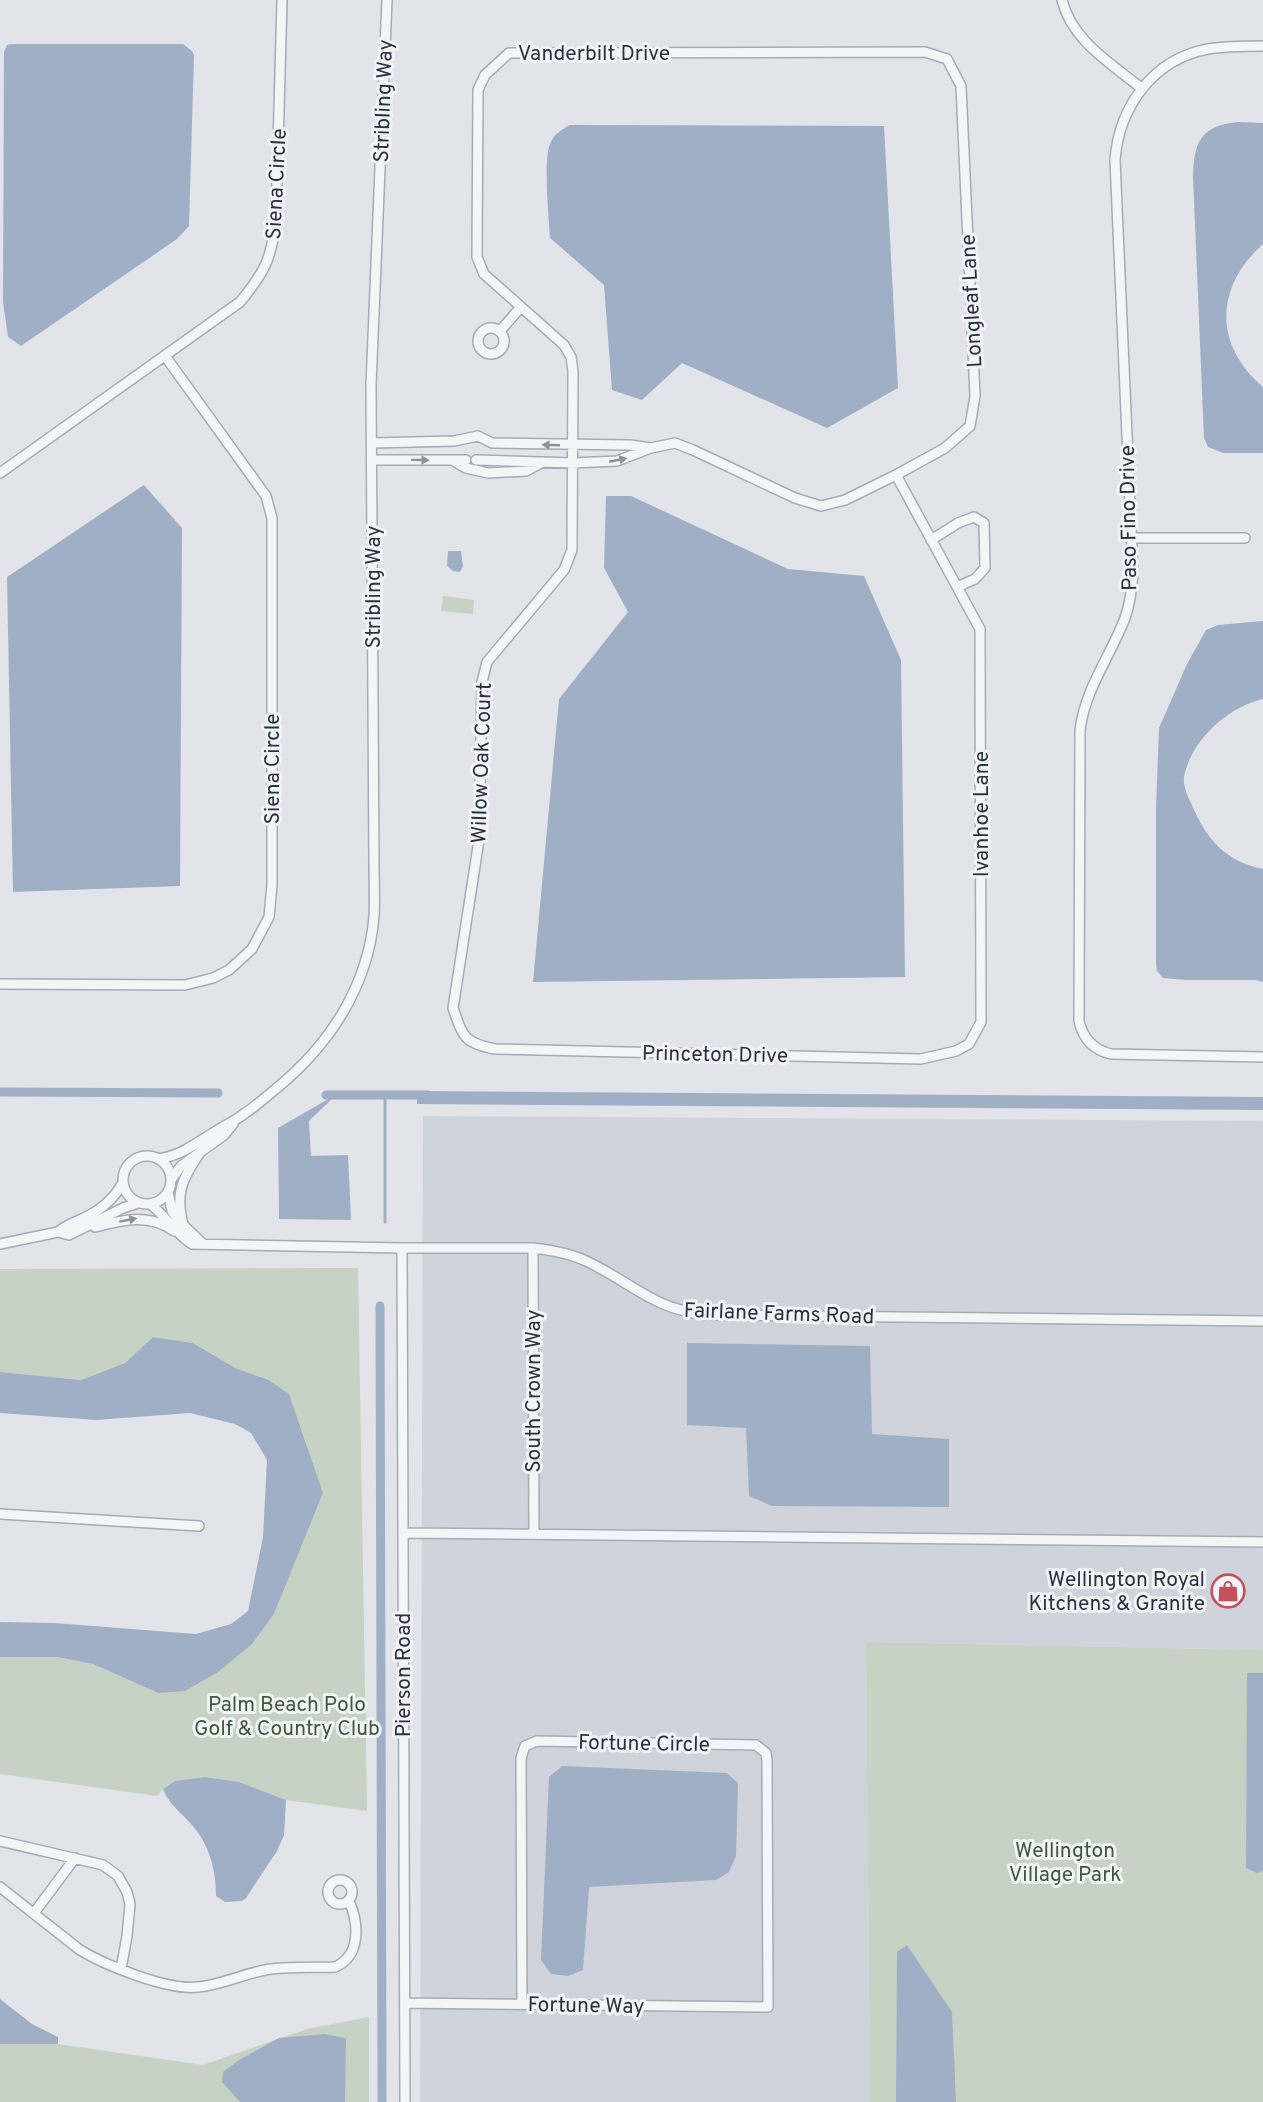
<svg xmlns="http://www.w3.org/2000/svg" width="1263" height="2102" font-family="Overpass,sans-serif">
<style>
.built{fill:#d0d3db}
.green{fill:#c6d2c3}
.water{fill:#9fb0c6}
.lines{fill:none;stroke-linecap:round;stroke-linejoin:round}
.stream{stroke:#9fb0c6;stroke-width:3}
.canal{stroke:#9fb0c6;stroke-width:9}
.minor-casing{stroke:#a7abb3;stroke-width:12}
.minor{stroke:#f4f5f7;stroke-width:9}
.oneway{fill:#90939b}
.labels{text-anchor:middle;stroke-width:6;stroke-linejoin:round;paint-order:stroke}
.street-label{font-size:21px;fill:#2b313f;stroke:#f1f3f6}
.poi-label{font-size:21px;fill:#2b313f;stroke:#f1f3f6;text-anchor:end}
.park-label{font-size:21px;fill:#3d5a39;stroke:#f1f3f6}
</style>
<rect width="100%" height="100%" fill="#e2e4e9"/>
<!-- built -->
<path class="built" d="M423 1116 1263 1121V1650L866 1642 870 2102H420Z"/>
<!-- green -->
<path class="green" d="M443 596 474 600 473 614 441 611Z
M358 1268 367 1811 286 1800 239 1782 205 1777 175 1781 163 1789 157 1796 0 1774V1657H57L93 1664 158 1693 274 1614 323 1493 312 1463 302 1430 268 1379 237 1369 193 1343 153 1337 125 1363 81 1380 0 1372V1269Z
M866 1642 1263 1650V2102H870Z
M369 2017V2102H0V2044H58L203 2065 307 2029Z"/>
<!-- water -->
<path class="water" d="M11 44H183L192 51 194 55 189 226 177 239 21 346 8 337 3 302 4 52 7 45Z
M1238 122 1263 123V244C1215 287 1213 344 1263 387V453H1223L1208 447 1204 438 1193 177C1194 142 1200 126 1238 122Z
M570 125 884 126 898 388 827 428 682 363 642 400 612 390 604 285 550 238C549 217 543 161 550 144 553 135 562 129 570 125Z
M144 485 182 528 180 886 13 892 7 577Z
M606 496H631L788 569 864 576 901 660 905 977 533 982 559 699 628 612 604 568Z
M448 551H461L463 566 460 572 453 571 447 566Z
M1263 621V699C1228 707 1191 740 1184 777 1183 786 1187 795 1191 803 1206 838 1224 861 1263 869V982L1255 980H1186L1163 978 1157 971 1156 965V808L1159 728 1187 664 1206 630 1218 625Z
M417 1091 1263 1097V1110L417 1104Z
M337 1094 309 1121 311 1156 348 1155 351 1220 279 1219 278 1128Z
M153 1337 193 1343 237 1369 267 1379 289 1394 323 1493 274 1614 252 1644 218 1672 185 1691 158 1693 93 1664 57 1657H0V1622L54 1623 196 1634 231 1624 248 1611 263 1537 267 1460 251 1433 235 1424 190 1413 96 1420 0 1413V1372L81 1380 125 1363Z
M687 1343 870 1346 872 1434 949 1439V1507L772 1506 749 1496 746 1428 687 1425Z
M1247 1673H1263V1871L1257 1873 1246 1868Z
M562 1766 727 1773 738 1783 736 1856 729 1872 716 1880 589 1887 583 1970 568 1976 551 1974 541 1960 549 1777Z
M205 1777 239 1782 286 1800 284 1835 277 1851 246 1898 242 1901 225 1902 216 1896C216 1870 210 1846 192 1825 181 1812 170 1806 163 1789L175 1781Z
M907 1945 952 2012 956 2102H896L897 1952Z
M0 1999 32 2024 58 2037V2044H0Z
M324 2034 346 2038 345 2102H240L222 2082 223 2072 239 2060 279 2038Z"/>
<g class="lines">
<!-- stream -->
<path class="stream" d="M385 1222V1095"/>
<!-- canal -->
<path class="canal" d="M0 1092 218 1093
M326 1095H428
M380 1306 382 2102"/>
<!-- minor casing -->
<g class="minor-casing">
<path id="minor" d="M1062 0C1072 41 1111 63 1141 88
M1263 46C1245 46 1226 46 1208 49 1153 59 1119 107 1115 160L1133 573C1132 588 1130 604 1125 618 1110 657 1085 689 1080 730L1079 1021C1083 1039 1094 1050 1111 1054L1263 1057
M478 341a13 13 0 1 1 26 0a13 13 0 1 1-26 0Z
M500 331 520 308
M373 443 454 441 478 436 492 443 630 445 651 448
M373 460H466
M476 460 573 463 617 461 651 448 675 443 693 450 795 498 821 506 845 500 896 475 945 448 970 426 975 396 961 86 947 59 925 52 509 53 485 75 478 90 477 257 484 274 564 345 571 357 573 371 572 550 564 570 487 662 482 682 479 840 453 1008C463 1037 464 1043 495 1049L921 1059 956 1051 969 1044 981 1022 980 629 896 475
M454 461 466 468 488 473 526 471 543 462
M0 473 240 302C265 272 271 259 276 221L282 0
M1132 538H1245
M931 540 958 523 974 517 984 523 985 568 975 579 957 587
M0 984 185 985 213 978 229 970 252 949 269 917 272 885V518L266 496 165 356
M123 1180a24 24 0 1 1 48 0a24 24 0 1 1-48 0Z
M158 1159C185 1155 201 1139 223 1127 244 1116 260 1102 278 1087 330 1044 368 986 374 917 375 899 374 880 374 862L371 385 387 0
M171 1180 181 1166 224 1135 233 1124
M168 1192 172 1211 178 1220 202 1243
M150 1204C166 1216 175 1233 192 1244L402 1248H533C551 1250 569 1253 586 1261 633 1283 652 1309 707 1315L1263 1321
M183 1224C175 1194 182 1179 199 1154
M95 1227C123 1220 149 1213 174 1231
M58 1232C67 1224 77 1222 88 1216 104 1208 114 1198 123 1183
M0 1244 58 1232 69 1235 123 1208 138 1203
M402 1248 405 2102
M533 1248 534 1534
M0 1514 199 1526
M403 1533 1263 1542
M0 1841 103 1865 118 1876 127 1892 130 1904 127 1936 121 1969
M328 1892a12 12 0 1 1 24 0a12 12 0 1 1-24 0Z
M0 1887 80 1950C105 1965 168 1991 198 1987 221 1985 243 1974 265 1970 288 1966 312 1968 335 1967 361 1956 359 1923 349 1901
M34 1913 75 1858
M405 2003C526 2004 647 2006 768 2007L767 1760 766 1753 756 1745 537 1741 525 1746 521 1758 522 2004"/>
</g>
<!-- minor -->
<use href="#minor" class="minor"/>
</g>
<!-- one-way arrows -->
<defs><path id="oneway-solid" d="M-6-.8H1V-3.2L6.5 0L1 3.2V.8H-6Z" transform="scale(1.5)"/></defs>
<g class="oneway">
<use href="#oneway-solid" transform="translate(551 445) rotate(-178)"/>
<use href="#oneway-solid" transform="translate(420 460) rotate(1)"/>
<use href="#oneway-solid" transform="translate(618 460) rotate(-11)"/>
<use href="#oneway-solid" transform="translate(128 1220) rotate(-10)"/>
</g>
<!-- icons -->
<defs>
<g id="shop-ring" transform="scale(1.725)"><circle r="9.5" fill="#f1f3f6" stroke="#c4505b" stroke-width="1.5"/><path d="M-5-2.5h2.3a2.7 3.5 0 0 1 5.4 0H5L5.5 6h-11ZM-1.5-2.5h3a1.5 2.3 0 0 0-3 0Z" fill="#c4505b"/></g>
</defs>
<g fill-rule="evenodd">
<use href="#shop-ring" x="1228" y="1591"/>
</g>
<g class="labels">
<!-- street labels -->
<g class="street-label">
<text x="594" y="60">Vanderbilt Drive</text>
<text transform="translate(383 101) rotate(-88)" y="7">Stribling Way</text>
<text transform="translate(276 184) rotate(-87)" y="7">Siena Circle</text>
<text transform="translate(971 301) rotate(-93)" y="7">Longleaf Lane</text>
<text transform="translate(1128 518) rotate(-91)" y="7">Paso Fino Drive</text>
<text transform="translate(373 587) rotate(-90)" y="7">Stribling Way</text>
<text transform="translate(481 763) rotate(-88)" y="7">Willow Oak Court</text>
<text transform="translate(272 769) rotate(-90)" y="7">Siena Circle</text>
<text transform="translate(981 814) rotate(-90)" y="7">Ivanhoe Lane</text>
<text transform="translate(715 1054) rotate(1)" y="7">Princeton Drive</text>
<text transform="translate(779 1313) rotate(2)" y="7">Fairlane Farms Road</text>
<text transform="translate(533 1391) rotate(-90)" y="7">South Crown Way</text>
<text transform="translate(403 1675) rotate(-90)" y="7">Pierson Road</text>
<text transform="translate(644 1743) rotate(1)" y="7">Fortune Circle</text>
<text transform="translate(586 2005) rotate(1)" y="7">Fortune Way</text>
</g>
<!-- poi labels -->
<g class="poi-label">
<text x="1205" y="1586">Wellington Royal<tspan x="1205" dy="24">Kitchens &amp; Granite</tspan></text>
</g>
<!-- park labels -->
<g class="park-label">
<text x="287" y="1711">Palm Beach Polo<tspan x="287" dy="24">Golf &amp; Country Club</tspan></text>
<text x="1065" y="1857">Wellington<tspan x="1065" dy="24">Village Park</tspan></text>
</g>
</g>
</svg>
